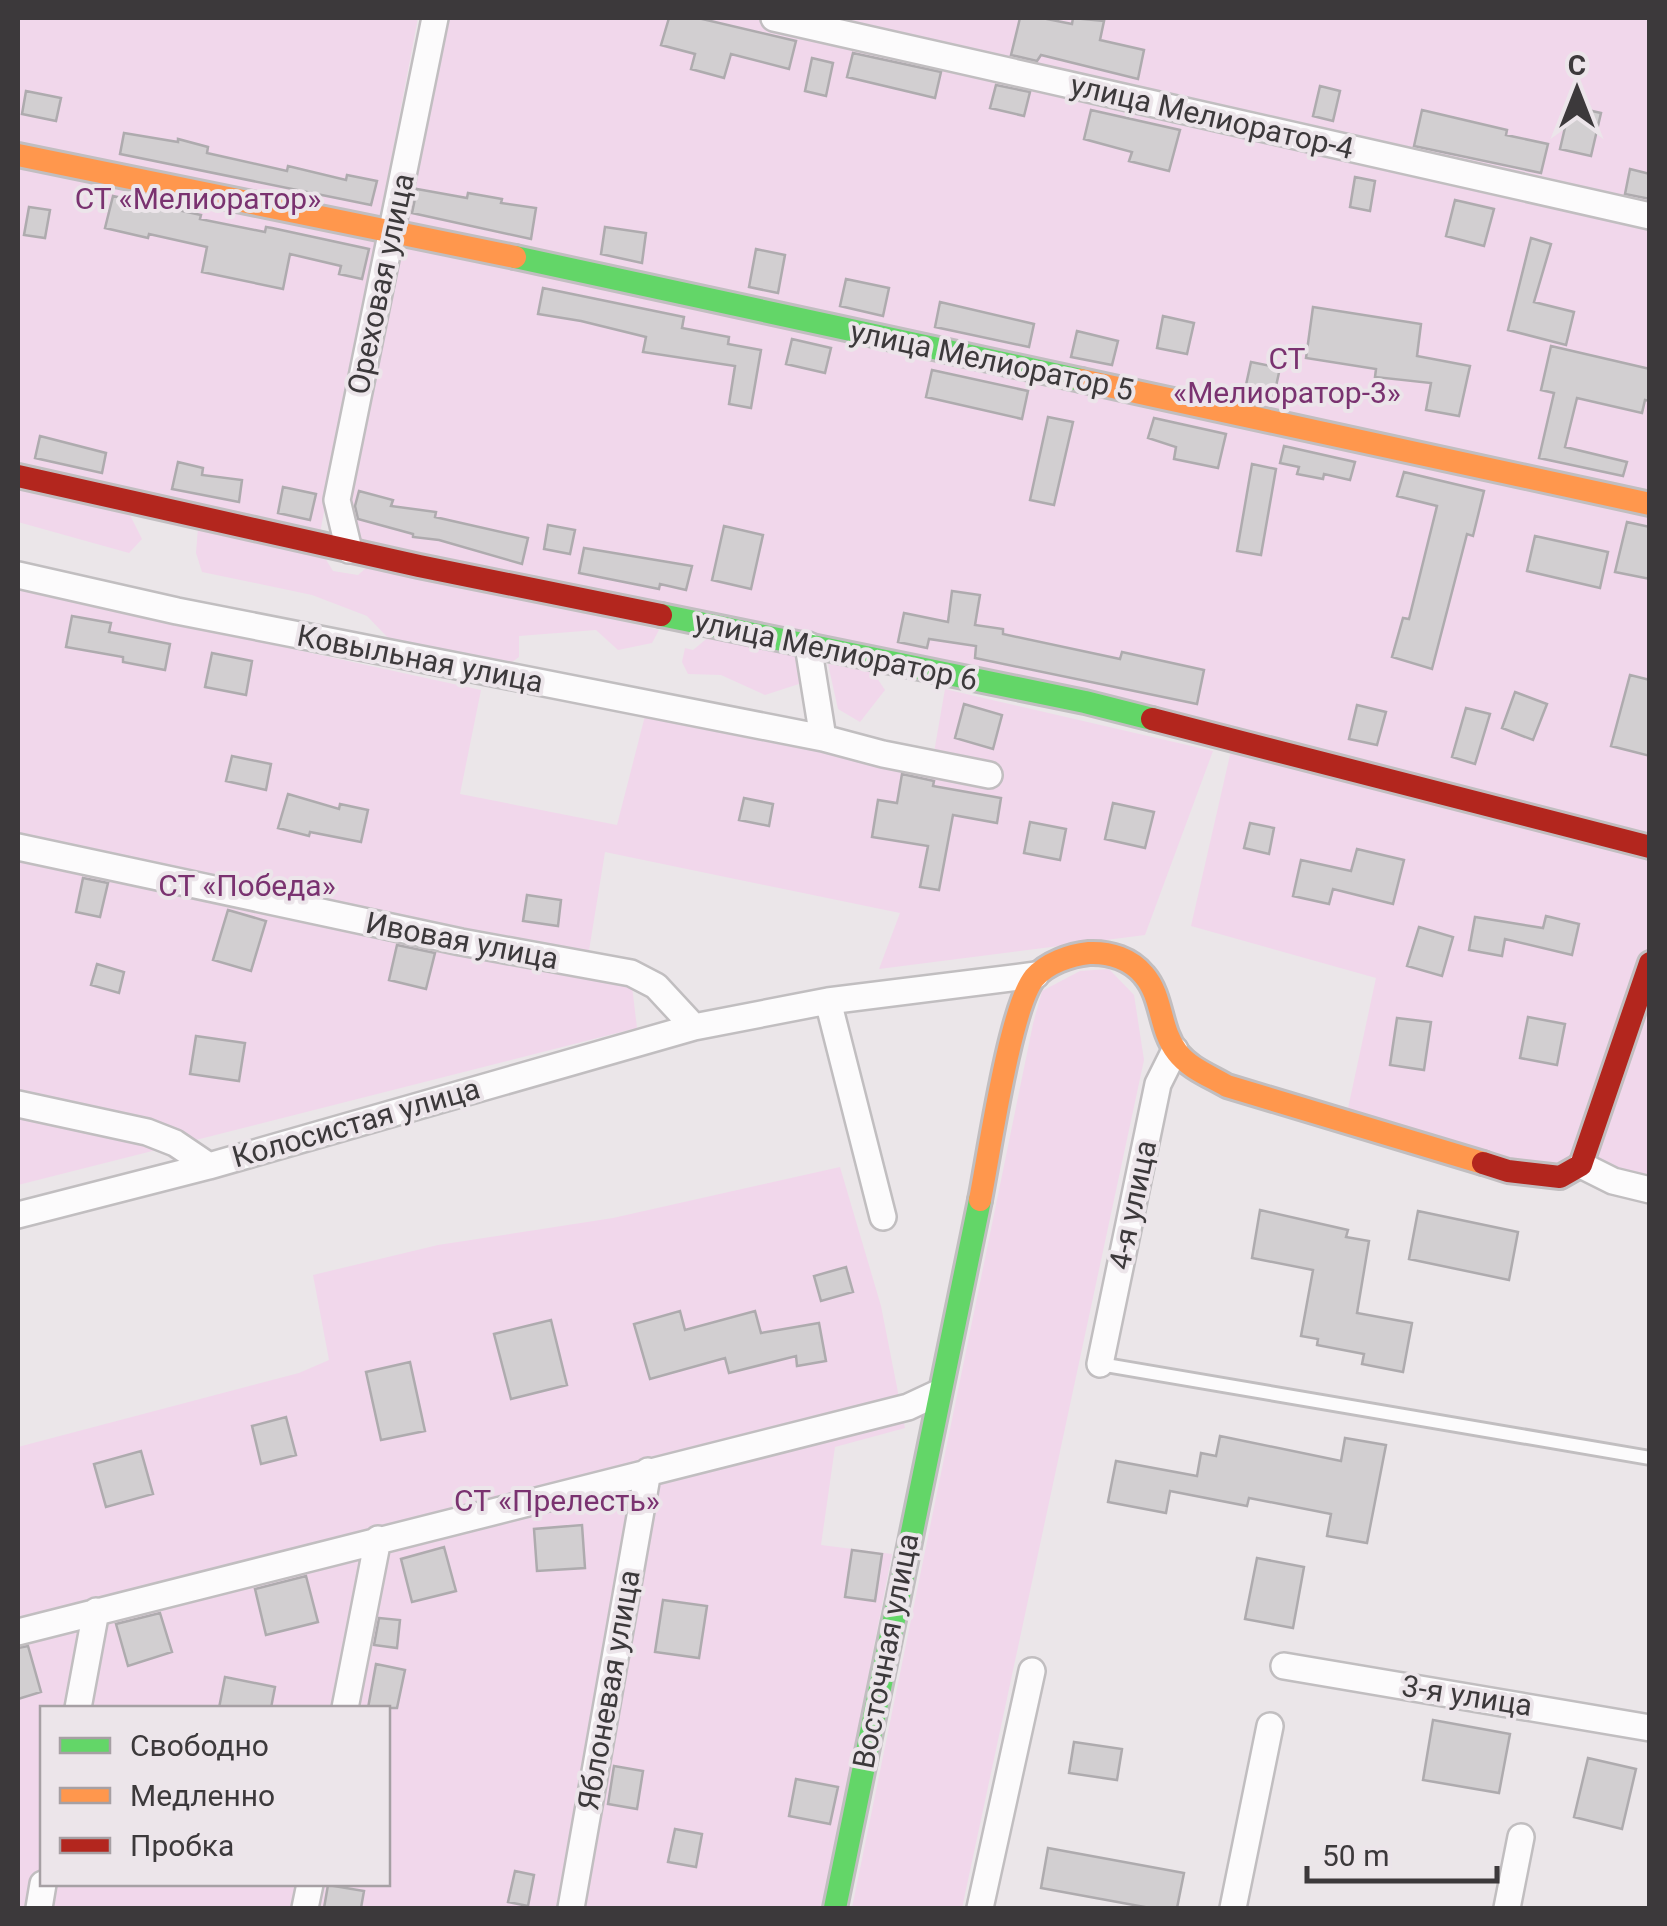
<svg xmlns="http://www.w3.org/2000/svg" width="1667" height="1926" font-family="Roboto,sans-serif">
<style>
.green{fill:#f1d7eb;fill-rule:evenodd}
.building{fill:#d2cfd1;stroke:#aeabae;stroke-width:2.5}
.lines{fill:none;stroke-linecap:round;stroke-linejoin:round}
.lane-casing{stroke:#c1bec0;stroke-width:18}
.street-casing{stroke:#c1bec0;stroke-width:30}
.fast-casing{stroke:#c1bec0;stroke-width:28}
.slow-casing{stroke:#c1bec0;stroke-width:28}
.jam-casing{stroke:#c1bec0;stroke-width:28}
.lane{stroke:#fcfbfc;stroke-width:12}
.street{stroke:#fcfbfc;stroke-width:25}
.fast{stroke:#63d668;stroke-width:22}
.slow{stroke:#ff974d;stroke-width:22}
.jam{stroke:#b3261e;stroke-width:22}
.labels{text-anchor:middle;stroke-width:8;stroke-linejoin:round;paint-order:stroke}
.street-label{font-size:30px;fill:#3c393b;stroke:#ece5ea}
.park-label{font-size:30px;fill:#7a3270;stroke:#ece5ea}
</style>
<rect width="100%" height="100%" fill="#ebe6e9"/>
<!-- green -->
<path class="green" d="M18 18H418L320 533 18 470Z
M444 18H1649V1183L1538 1170 1347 1113 1376 978 1191 926 1235 733 339 538Z
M18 486 127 509 142 539 129 553 18 522Z
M198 528 325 558 333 571 358 575 373 562 659 630 652 643 618 650 596 630 519 636V657L508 665 396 646 367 616 312 595 202 572 196 553Z
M18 589 481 690 460 794 617 825 646 712 931 770 945 689 1213 751 1145 935 879 969 900 913 605 852 585 975 632 986 637 1028 18 1185Z
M710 636 795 654 802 683 765 695 721 675 688 674 682 662 685 648 693 650Z
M828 664 871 669 885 690 860 722 838 709Z
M1109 969 1134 995 1144 1060 962 1908H852L1033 1024 1042 991 1080 971Z
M840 1167 881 1306 905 1428 835 1447 821 1545 892 1554 823 1908H18V1447L299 1373 329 1360 313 1275 438 1245 613 1218ZM42 1708H388V1884H42Z"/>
<!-- building -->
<path class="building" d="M669 18H698L796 41 789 69 731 54 724 78 691 69 695 54 661 45Z
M1020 18H1042L1072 24 1073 18 1104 21 1100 40 1144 50 1138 79 1041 55 1037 61 1011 55Z
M853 53 941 72 935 98 847 77Z
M812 58 833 63 826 96 805 91Z
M996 85 1030 92 1024 116 990 108Z
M1320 86 1340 91 1333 121 1313 116Z
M26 91 61 98 56 121 22 114Z
M1570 106 1601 113 1591 156 1560 149Z
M1091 110 1180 130 1169 171 1129 161 1132 152 1084 139Z
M1422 110 1507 130 1506 135 1548 144 1541 173 1414 146Z
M124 133 178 142V139L208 147 207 153 287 171 288 166 346 180 347 175 377 181 371 205 120 154Z
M1630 169 1650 174V199L1625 194Z
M1355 177 1375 181 1370 211 1350 207Z
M417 189 467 198 468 193 502 199 501 203 536 208 531 239 412 213Z
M113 196 201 215 200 219 265 232 266 227 272 228 369 249 362 279 339 274 341 266 290 254 283 289 202 272 207 247 149 234 148 238 105 228Z
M1455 200 1494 209 1484 246 1446 236Z
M29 207 50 210 45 238 24 235Z
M605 227 646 233 642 263 601 254Z
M1531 238 1551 244 1534 302 1574 312 1566 345 1508 330Z
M756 249 785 255 778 293 749 287Z
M846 279 889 288 883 316 840 306Z
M543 288 684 317 682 328 729 337 728 344 761 350 751 408 729 404 735 366 643 352 646 337 581 321 538 314Z
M940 302 1034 324 1029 347 935 327Z
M1313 307 1421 324 1417 356 1470 366 1459 416 1426 410 1431 383 1375 377 1376 369 1306 358Z
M1163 316 1194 323 1187 354 1157 348Z
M1077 331 1118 341 1112 365 1071 357Z
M792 339 831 348 825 373 786 364Z
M1551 346 1650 369V401L1645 400 1642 413 1577 398 1565 447 1627 462 1623 476 1539 458 1554 393 1541 390Z
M1251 362 1280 368 1273 400 1244 394Z
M932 370 1028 391 1022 419 926 397Z
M1048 417 1073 422 1054 505 1030 500Z
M1154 418 1226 434 1218 468 1174 459 1176 447 1148 438Z
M40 436 106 453 102 473 35 458Z
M1284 446 1355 462 1350 480 1324 474 1323 479 1297 474 1299 467 1280 463Z
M178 462 203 468 202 475 242 480 239 502 172 489Z
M1252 464 1276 469 1261 555 1237 551Z
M1404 472 1484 491 1473 536 1467 534 1432 669 1392 657 1403 618 1409 619 1437 506 1397 496Z
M283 487 316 494 310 520 278 513Z
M359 491 393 500 391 506 436 512 435 517 528 538 522 564 439 540 413 537V534L358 519 355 506Z
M1627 522 1650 527V579L1615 572Z
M548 525 575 530 570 554 544 549Z
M724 526 763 535 751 589 712 580Z
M1535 536 1608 552 1600 588 1527 571Z
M584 548 692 566 686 590 660 584 659 589 579 573Z
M952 591 980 595 975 625 1003 629V634L1120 659 1122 652 1204 670 1197 704 975 658 976 646 929 639 927 648 898 642 904 613 948 622Z
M72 616 111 623 109 632 170 644 165 670 123 662V657L66 647Z
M212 653 252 661 246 695 205 687Z
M1630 675 1650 680V756L1611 746Z
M1515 692 1547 704 1533 740 1502 728Z
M964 704 1002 715 993 749 955 738Z
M1357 705 1386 712 1377 745 1349 739Z
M1466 708 1490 714 1475 764 1452 757Z
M232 756 271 764 266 790 226 781Z
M902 774 934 781 933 786 1001 798 997 823 953 815 939 890 920 887 928 846 872 837 878 800 897 803Z
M288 794 339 809 340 804 368 810 361 842 310 832 309 836 278 828Z
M744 798 773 804 769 826 739 820Z
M1113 803 1154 812 1145 848 1105 839Z
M1030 822 1066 829 1060 860 1024 853Z
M1250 823 1274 828 1269 854 1244 848Z
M1357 849 1404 860 1393 904 1333 889 1329 904 1293 896 1301 860 1351 871Z
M83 878 108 883 100 917 76 912Z
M527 895 561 900 558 926 523 921Z
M228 910 266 921 251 971 213 960Z
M1546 916 1579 924 1572 955 1505 939 1502 956 1469 950 1475 917 1543 928Z
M1419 927 1453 937 1442 976 1407 966Z
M397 945 435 953 426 989 389 980Z
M97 964 124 972 119 993 91 985Z
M1528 1017 1565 1024 1557 1065 1520 1058Z
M1397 1018 1431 1022 1424 1070 1390 1065Z
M196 1036 245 1043 239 1081 190 1074Z
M1260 1210 1348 1230 1346 1237 1369 1241 1357 1313 1412 1323 1403 1372 1362 1364 1364 1354 1317 1345 1318 1339 1301 1336 1313 1270 1252 1258Z
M1418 1211 1518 1232 1509 1280 1409 1259Z
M846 1267 853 1292 821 1301 814 1276Z
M680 1311 685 1330 755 1311 761 1333 819 1323 826 1361 797 1366 796 1356 729 1373 725 1358 650 1379 634 1324Z
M551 1320 567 1385 511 1399 494 1334Z
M410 1362 425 1431 381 1440 366 1372Z
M286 1417 296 1455 261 1464 252 1426Z
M1220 1436 1341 1461 1345 1438 1386 1445 1367 1543 1327 1536 1331 1514 1249 1498 1247 1506 1170 1491 1166 1513 1108 1502 1116 1461 1197 1476 1201 1453 1216 1456Z
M141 1451 153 1494 106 1507 94 1464Z
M582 1525 585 1568 537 1571 534 1529Z
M444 1547 456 1591 412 1602 401 1559Z
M852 1550 882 1554 875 1601 845 1597Z
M1257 1558 1304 1567 1293 1628 1245 1619Z
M306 1576 318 1622 266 1635 255 1589Z
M663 1600 707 1606 699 1658 655 1652Z
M160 1613 172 1652 128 1666 116 1624Z
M379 1618 400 1620 397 1648 374 1645Z
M28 1646 41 1692 18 1699V1648Z
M376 1664 405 1670 397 1708H368Z
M225 1677 275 1687 271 1708H219Z
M1433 1720 1510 1734 1499 1793 1423 1780Z
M1074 1742 1122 1749 1117 1780 1069 1773Z
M1588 1758 1636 1769 1622 1829 1574 1817Z
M614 1766 643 1771 637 1809 608 1804Z
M796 1779 838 1787 830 1824 789 1816Z
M675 1829 702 1834 696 1867 668 1862Z
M1048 1848 1184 1873 1177 1908H1150L1041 1888Z
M515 1871 534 1875 528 1906 508 1902Z
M328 1885 364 1891 361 1908H324Z"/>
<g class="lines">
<!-- lane casing -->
<g class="lane-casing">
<path id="lane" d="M1100 1364 1650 1458"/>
</g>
<!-- street casing -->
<g class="street-casing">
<path id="street" d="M774 18 1650 216
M349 550 337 500 435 18
M18 575 177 611 823 738
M808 645 823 738 883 754 989 775
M18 847 461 942 631 973 656 986 694 1027 828 1001 1036 975
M828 1001 883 1217
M18 1104 147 1132 175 1143 209 1166
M1581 1165 1613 1181 1650 1190
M18 1215 209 1166 694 1027
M1100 1364 1158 1084 1175 1050
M18 1632 908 1407 938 1393
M1284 1666 1650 1728
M78 1708 96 1611
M345 1708 378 1539
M39 1908 43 1884
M305 1908 310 1884
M571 1908 648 1471
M980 1908 1032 1671
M1233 1908 1270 1726
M1507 1908 1521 1837"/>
</g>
<!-- fast casing -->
<g class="fast-casing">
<path id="fast" d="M515 257 1081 380
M661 615 1085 702 1152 719
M835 1908 980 1200"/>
</g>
<!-- slow casing -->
<g class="slow-casing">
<path id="slow" d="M18 155 515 257
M1081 380 1650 504
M980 1200C989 1155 1010 1008 1034 978 1047 963 1070 955 1089 953 1110 952 1131 959 1144 975 1163 997 1159 1029 1177 1052 1189 1068 1210 1076 1227 1086L1483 1163"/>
</g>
<!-- jam casing -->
<g class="jam-casing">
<path id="jam" d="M18 476 419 566 661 615
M1152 719 1650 847
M1483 1163 1508 1171 1560 1177 1581 1165 1650 963"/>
</g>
<!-- lane -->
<use href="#lane" class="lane"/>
<!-- street -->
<use href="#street" class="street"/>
<!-- fast -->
<use href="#fast" class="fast"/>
<!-- slow -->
<use href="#slow" class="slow"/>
<!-- jam -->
<use href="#jam" class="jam"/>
</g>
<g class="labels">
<!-- street labels -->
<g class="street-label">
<text transform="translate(1212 117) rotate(13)" y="10">улица Мелиоратор-4</text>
<text transform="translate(381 284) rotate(-78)" y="10">Ореховая улица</text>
<text transform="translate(992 361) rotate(12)" y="10">улица Мелиоратор 5</text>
<text transform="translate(836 651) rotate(12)" y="10">улица Мелиоратор 6</text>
<text transform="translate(420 659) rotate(11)" y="10">Ковыльная улица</text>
<text transform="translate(462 941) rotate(11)" y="10">Ивовая улица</text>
<text transform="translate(356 1123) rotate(-16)" y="10">Колосистая улица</text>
<text transform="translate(1133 1205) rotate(-78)" y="10">4-я улица</text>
<text transform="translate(886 1651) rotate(-79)" y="10">Восточная улица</text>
<text transform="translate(609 1690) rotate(-80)" y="10">Яблоневая улица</text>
<text transform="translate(1467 1696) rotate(9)" y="10">3-я улица</text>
</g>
<!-- park labels -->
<g class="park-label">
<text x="198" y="209">СТ «Мелиоратор»</text>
<text x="1287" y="369">СТ<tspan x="1287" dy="34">«Мелиоратор-3»</tspan></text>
<text x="247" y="896">СТ «Победа»</text>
<text x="557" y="1511">СТ «Прелесть»</text>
</g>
</g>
<!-- border -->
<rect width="1667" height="1926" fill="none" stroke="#3c393b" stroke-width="40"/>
<!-- legend -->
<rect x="40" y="1706" width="350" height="180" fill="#ece5ea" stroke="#a6a0a4" stroke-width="2.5"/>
<rect x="60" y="1738" width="50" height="15" fill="#63d668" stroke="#a6a0a4" stroke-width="2.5"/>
<text x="130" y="1756" font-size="30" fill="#3c393b">Свободно</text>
<rect x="60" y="1788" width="50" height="15" fill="#ff974d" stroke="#a6a0a4" stroke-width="2.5"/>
<text x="130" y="1806" font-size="30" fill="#3c393b">Медленно</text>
<rect x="60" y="1838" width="50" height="15" fill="#b3261e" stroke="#a6a0a4" stroke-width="2.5"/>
<text x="130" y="1856" font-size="30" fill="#3c393b">Пробка</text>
<!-- north arrow -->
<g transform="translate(1577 90)" stroke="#ece5ea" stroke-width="8" paint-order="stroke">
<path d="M0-8L18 38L0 25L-18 38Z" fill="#3c393b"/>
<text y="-15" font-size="28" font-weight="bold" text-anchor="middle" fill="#3c393b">С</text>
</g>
<!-- scale -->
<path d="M1307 1866v15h190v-15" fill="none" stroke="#3c393b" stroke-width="5"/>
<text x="1322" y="1866" font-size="30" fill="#3c393b" stroke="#ece5ea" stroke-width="8" paint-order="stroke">50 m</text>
</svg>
